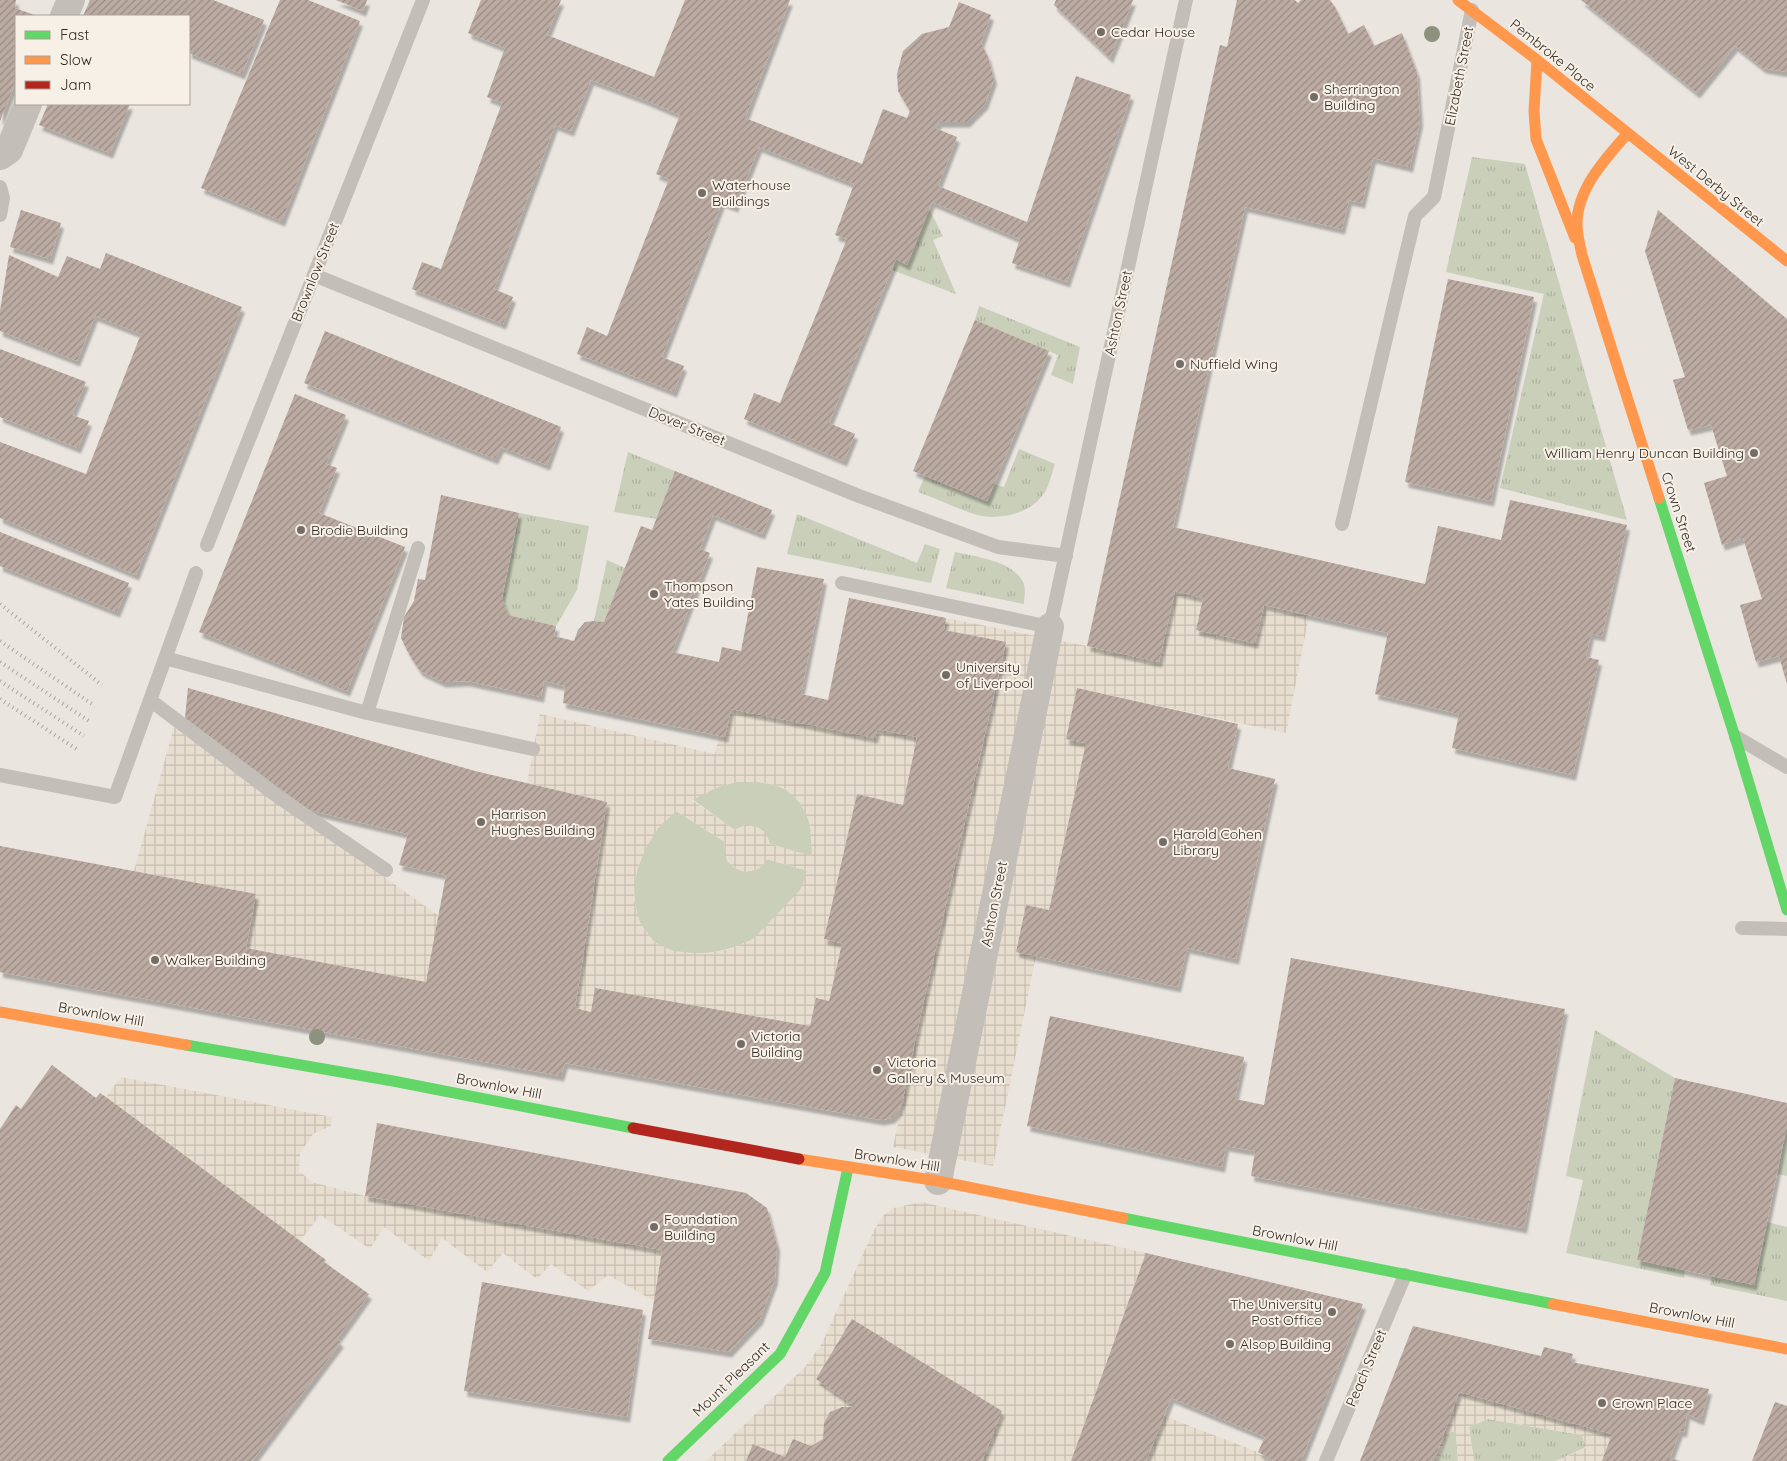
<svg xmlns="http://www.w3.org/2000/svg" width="1787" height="1461" font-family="Quicksand,sans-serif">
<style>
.grass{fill:url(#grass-tufts)}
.green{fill:#cacfba}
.plaza{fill:url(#plaza-grid);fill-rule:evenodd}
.building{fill:url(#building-hatch);filter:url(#shadow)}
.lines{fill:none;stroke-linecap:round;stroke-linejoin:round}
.lane{stroke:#c3beb8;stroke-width:14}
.street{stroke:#c3beb8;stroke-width:28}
.fast{stroke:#63d668;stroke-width:11}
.slow{stroke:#ff974d;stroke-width:11}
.jam{stroke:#b3261e;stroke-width:11}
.rail{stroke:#aba6a2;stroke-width:4;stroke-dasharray:1 4;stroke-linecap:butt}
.tree{fill:#8c927d}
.poi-dot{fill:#736c67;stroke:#f7f0e6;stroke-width:2}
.labels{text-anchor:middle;stroke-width:4;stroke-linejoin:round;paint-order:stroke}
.poi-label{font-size:14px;fill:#332b27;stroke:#f7f0e6;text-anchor:start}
.street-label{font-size:14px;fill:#332b27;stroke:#f7f0e6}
</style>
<defs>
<pattern id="grass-tufts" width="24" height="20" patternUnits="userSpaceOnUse" patternTransform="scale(1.25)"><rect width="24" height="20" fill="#cacfba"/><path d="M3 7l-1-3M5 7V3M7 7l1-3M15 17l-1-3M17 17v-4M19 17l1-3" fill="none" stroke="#aeb2a0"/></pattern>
<pattern id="plaza-grid" width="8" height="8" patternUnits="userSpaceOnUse" patternTransform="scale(1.25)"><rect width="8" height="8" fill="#e8decf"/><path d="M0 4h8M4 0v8" fill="none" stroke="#c7bfb2"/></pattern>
<pattern id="building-hatch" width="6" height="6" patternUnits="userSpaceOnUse" patternTransform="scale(1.25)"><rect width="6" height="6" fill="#bcaba2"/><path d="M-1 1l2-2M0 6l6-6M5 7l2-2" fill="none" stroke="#998b84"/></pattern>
<filter id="shadow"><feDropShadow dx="3" dy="5.5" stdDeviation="1" flood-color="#0004"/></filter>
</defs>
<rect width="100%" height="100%" fill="#eae5df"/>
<!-- grass -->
<path class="grass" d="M1472 157 1525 164 1627 520 1500 488 1544 294 1446 272Z
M929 209 943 236 933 240 956 294 892 270 896 259 907 265Z
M979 306 1080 347 1073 384 1051 375 1058 355 975 320Z
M1019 449 1055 464C1052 472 1050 483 1046 490 1034 513 1000 521 977 515 957 509 938 499 918 492L925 476 987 501 994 484 1004 487Z
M628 452 675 471 657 519 614 512Z
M519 513 589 526 577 590 556 626 508 615 502 599Z
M797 514 917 563 925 544 940 549 931 583 787 554Z
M955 552C976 557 1016 561 1024 585 1026 590 1024 599 1024 604L946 588Z
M607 560 625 568 604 622 594 621Z
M1595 1030 1675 1078 1637 1260 1685 1270 1684 1278 1566 1253 1583 1180 1566 1176Z
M1787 1125V1176L1777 1174Z
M1767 1222 1787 1227V1301L1710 1285 1712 1276 1754 1285Z
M1488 1419 1582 1435 1586 1447 1556 1461H1474L1469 1427Z
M1452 1431 1456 1433 1458 1461H1438L1447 1437Z"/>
<!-- green -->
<path class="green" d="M736 782C770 781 798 784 809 822 813 833 812 846 813 857L770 844C765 827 751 820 735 830L692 799 718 787Z
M676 811 725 842C724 855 726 861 736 869L763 865 766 859 808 871C806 876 804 884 801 889 796 898 782 912 773 920 767 926 759 936 751 940 727 953 676 962 653 941 622 911 634 856 659 827 664 821 671 816 676 811Z"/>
<!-- plaza -->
<path class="plaza" d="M1175 591 1203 598 1196 630 1255 643 1264 605 1309 616 1286 733 1077 688 1066 739 1086 743 1049 910 1026 906 1016 951 1036 956 993 1166 893 1147 919 1022 1006 643 944 630 946 618 1087 646 1159 662Z
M731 709 877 729 917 737 903 805 857 794 824 939 842 943 829 1001 810 1026 596 989 591 1012 575 1008 607 802 527 783 540 714 715 754 719 736 725 737ZM736 782H761L783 787 800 803 810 823 812 856 770 844 765 832 755 826 746 825 735 830 692 800 718 787ZM676 811 725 842 724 854 728 862 736 869 745 872 756 870 763 865 767 859 807 871 801 889 753 939 730 949 704 954 673 951 654 942 639 921 634 899 636 872 646 848 659 827Z
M174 727 439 916 426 982 246 948 256 894 134 871Z
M121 1077 332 1117 331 1126 313 1134 300 1153 299 1171 312 1182 365 1196 662 1250 654 1301 608 1275 588 1291 551 1264 537 1279 503 1253 487 1272 442 1238 429 1261 384 1227 370 1249 320 1215 300 1241 106 1097Z
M921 1202 1146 1253 1071 1461H982L856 1407H842L830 1412 824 1423 823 1439 811 1446 793 1439 785 1457 754 1444 746 1461H706L805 1367 821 1345 874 1230 884 1215 894 1208Z
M1459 1392 1612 1434 1602 1461H1556L1586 1448 1582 1435 1488 1419 1469 1427 1474 1461H1458L1456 1433 1452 1431 1447 1437 1438 1461H1434Z
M1164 1416 1258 1452 1267 1461H1146Z"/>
<!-- building -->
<path class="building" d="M0 0H16L15 8 37 16H16V81L0 121Z
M90 0H213L264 20 242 74 189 53V16H83Z
M280 0H308L360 21 282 221 201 188Z
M336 0H367L363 11Z
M481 0H561L547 35 654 77 685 0H790L745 118 862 164 883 109 907 118 910 111 898 91 897 74 903 51 922 34 949 27 959 2 991 15 981 43 988 57 994 79 985 104 967 122H939L935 128 957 137 938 186 1027 222 1076 76 1131 95 1067 282 1012 263 1020 239 932 202 907 265 896 259 829 423 855 434 844 461 744 419 754 393 780 403 847 239 835 235 854 184 759 147 735 207 722 202 662 357 684 366 674 392 577 354 587 327 607 336 669 179 656 174 680 115 645 100 591 80 571 131 555 125 494 289 513 297 503 324 412 289 422 262 441 269 502 103 487 97 505 48 468 33Z
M1056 0H1133L1110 58 1054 5Z
M1237 0H1295L1298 3 1301 0H1330L1335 7 1348 34 1364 25 1374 46 1402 33 1417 73 1420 121 1410 167 1373 158 1362 203 1349 200 1342 229 1245 207 1173 527 1425 584 1438 526 1501 540 1510 500 1627 525 1602 636 1591 634 1586 657 1599 660 1573 775 1452 748 1459 714 1375 694 1388 633 1264 605 1255 643 1196 630 1203 598 1175 591 1159 662 1087 646 1220 45 1227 47Z
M1581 0H1787V72L1763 68 1735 46 1697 93Z
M48 104H130L110 153 39 125Z
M21 210 61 223 50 259 10 247Z
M1658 210 1787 319V684L1779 656 1756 662 1740 605 1762 599 1743 538 1722 545 1704 483 1727 476 1711 425 1688 430 1673 380 1685 377 1645 251Z
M106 253 242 307 136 575 0 518V442L86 474 141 334 95 316 77 361 0 331V311L9 255 58 277 67 256 100 269Z
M1448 279 1534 297 1491 501 1405 482Z
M975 320 1049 351 987 501 913 471Z
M325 331 561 427 547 465 501 447 495 459 304 383Z
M0 349 86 382 72 415 89 421 78 448 0 417Z
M295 394 346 415 326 464 337 468 319 513 405 547 347 691 199 632Z
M675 471 772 510 762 534 713 515 700 549 710 553 672 652 719 662 722 647 741 651 757 567 824 579 801 694 828 700 849 598 946 618 944 630 1006 642 919 1022 903 1099 899 1110 892 1118 881 1120 565 1063 561 1076 0 972V846L256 894 246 948 426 982 446 875 399 865 408 834 309 810 185 718 188 688 475 771 607 802 575 1008 591 1012 595 988 810 1026 816 998 829 1001 842 943 824 939 857 794 903 805 917 737 877 729 875 738 731 709 725 737 563 703 565 686 544 681 541 697 467 681 443 682 420 671 410 656 401 638 404 617 414 601 418 579 425 580 441 495 519 513 502 598 508 615 556 626 554 636 574 641 578 630 585 622 594 621 604 622 641 526 652 530Z
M0 532 129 583 117 612 0 566Z
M1077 688 1238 724 1228 768 1275 779 1236 959 1187 948 1178 987 1016 952 1026 905 1049 910 1086 743 1066 739Z
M1291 958 1565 1009 1524 1228 1251 1176 1255 1151 1226 1146 1222 1167 1027 1126 1050 1016 1244 1057 1235 1099 1264 1105Z
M52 1065 96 1098 100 1093 106 1097 326 1260 324 1262 369 1294 337 1339 341 1342 252 1461H0V1129L16 1105 21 1109Z
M1675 1078 1787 1103V1125L1754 1285 1637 1260Z
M377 1123 746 1193 767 1208 777 1246 775 1279 760 1319 729 1352 648 1339 662 1250 365 1196Z
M1146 1253 1363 1304 1301 1461H1274L1258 1452 1265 1437 1171 1398 1146 1461H1071Z
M482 1282 643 1310 627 1417 464 1391Z
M852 1319 1002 1411 982 1461H746L753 1444 785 1457 793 1439 811 1446 823 1439 824 1423 830 1412 842 1407H856L816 1379Z
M1413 1326 1541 1356 1544 1347 1573 1354 1571 1362 1709 1389 1701 1420 1687 1414 1684 1432 1680 1431 1670 1458 1680 1461H1602L1612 1434 1459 1392 1434 1461H1360Z
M1775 1402 1787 1406V1461H1752Z"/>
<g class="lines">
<!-- lane -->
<path class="lane" d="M0 187 3 198 0 215
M314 275 859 496 998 547 1066 556
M1342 524 1415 216 1434 197 1472 10
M207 545 423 0
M842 583 1050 627 1186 0
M165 658 367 713 533 749
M150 700 277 796 386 870
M367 713 418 548
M1736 737 1787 767
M0 775 115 797 196 573
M1742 928 1787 929
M1326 1461 1405 1275"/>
<!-- street -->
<path class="street" d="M64 16 71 0
M0 156 9 150 28 104
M938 1181 1050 627"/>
<!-- fast -->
<path class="fast" d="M1659 498 1735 737 1787 910
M186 1045 393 1081 633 1128
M1123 1218 1553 1304
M668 1461 780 1354 825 1273 848 1168"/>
<!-- slow -->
<path class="slow" d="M1458 0 1537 60 1787 261
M1537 60 1534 111 1536 139 1575 238
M1627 134C1605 159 1577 189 1577 224 1577 235 1580 245 1582 255L1659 498
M0 1012 186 1045
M799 1159 938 1181 1123 1218
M1553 1304 1787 1349"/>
<!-- jam -->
<path class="jam" d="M633 1128 799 1159"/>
<!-- rail -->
<path class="rail" d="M0 604 102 685
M0 641 95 706
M0 662 89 721
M0 681 84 736
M0 699 78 750"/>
</g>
<!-- trees -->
<g class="tree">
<circle cx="1432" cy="34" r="8"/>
<circle cx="317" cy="1037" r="8"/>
</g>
<!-- markers -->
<g class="poi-dot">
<circle cx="1101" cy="32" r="5"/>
<circle cx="1314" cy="97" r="5"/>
<circle cx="702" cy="193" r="5"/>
<circle cx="1180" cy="364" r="5"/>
<circle cx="1754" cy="453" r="5"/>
<circle cx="301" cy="530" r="5"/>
<circle cx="654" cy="594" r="5"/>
<circle cx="946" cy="675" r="5"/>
<circle cx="481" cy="822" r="5"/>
<circle cx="1163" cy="842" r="5"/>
<circle cx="155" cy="960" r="5"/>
<circle cx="741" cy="1044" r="5"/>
<circle cx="877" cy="1070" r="5"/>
<circle cx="654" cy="1227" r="5"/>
<circle cx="1332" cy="1312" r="5"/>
<circle cx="1230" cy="1344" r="5"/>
<circle cx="1602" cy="1403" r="5"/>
</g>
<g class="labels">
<!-- poi labels -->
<g class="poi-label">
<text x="1111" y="37">Cedar House</text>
<text x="1324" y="94">Sherrington<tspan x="1324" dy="16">Building</tspan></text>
<text x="712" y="190">Waterhouse<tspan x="712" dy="16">Buildings</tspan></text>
<text x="1190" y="369">Nuffield Wing</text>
<text x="1744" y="458" text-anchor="end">William Henry Duncan Building</text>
<text x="311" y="535">Brodie Building</text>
<text x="664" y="591">Thompson<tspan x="664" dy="16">Yates Building</tspan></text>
<text x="956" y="672">University<tspan x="956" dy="16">of Liverpool</tspan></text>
<text x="491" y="819">Harrison<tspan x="491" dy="16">Hughes Building</tspan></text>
<text x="1173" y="839">Harold Cohen<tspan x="1173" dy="16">Library</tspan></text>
<text x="165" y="965">Walker Building</text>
<text x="751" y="1041">Victoria<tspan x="751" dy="16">Building</tspan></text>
<text x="887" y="1067">Victoria<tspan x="887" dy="16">Gallery &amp; Museum</tspan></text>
<text x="664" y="1224">Foundation<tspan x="664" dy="16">Building</tspan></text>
<text x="1322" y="1309" text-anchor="end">The University<tspan x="1322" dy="16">Post Office</tspan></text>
<text x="1240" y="1349">Alsop Building</text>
<text x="1612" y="1408">Crown Place</text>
</g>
<!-- street labels -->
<g class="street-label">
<text transform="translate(1553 55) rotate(39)" y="5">Pembroke Place</text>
<text transform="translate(1459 76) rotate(-79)" y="5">Elizabeth Street</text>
<text transform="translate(1716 186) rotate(39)" y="5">West Derby Street</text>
<text transform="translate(315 272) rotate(-68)" y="5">Brownlow Street</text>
<text transform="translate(1118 313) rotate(-78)" y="5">Ashton Street</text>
<text transform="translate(687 426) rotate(22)" y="5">Dover Street</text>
<text transform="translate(1679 512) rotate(72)" y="5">Crown Street</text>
<text transform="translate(994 904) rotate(-79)" y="5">Ashton Street</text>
<text transform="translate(101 1014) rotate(10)" y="5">Brownlow Hill</text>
<text transform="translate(499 1086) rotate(11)" y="5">Brownlow Hill</text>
<text transform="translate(897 1160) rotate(9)" y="5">Brownlow Hill</text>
<text transform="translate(1295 1238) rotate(11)" y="5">Brownlow Hill</text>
<text transform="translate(1692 1315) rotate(11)" y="5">Brownlow Hill</text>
<text transform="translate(1366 1368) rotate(-67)" y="5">Peach Street</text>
<text transform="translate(731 1379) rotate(-44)" y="5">Mount Pleasant</text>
</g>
</g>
<!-- legend -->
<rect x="15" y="15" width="175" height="90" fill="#f7f0e6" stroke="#a9a19a"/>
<rect x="25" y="31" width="25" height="8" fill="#63d668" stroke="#a9a19a"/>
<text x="60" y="40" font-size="15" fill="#332b27">Fast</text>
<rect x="25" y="56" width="25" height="8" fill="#ff974d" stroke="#a9a19a"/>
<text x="60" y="65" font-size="15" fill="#332b27">Slow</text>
<rect x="25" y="81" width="25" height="8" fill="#b3261e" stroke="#a9a19a"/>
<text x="60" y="90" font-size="15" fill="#332b27">Jam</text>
</svg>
